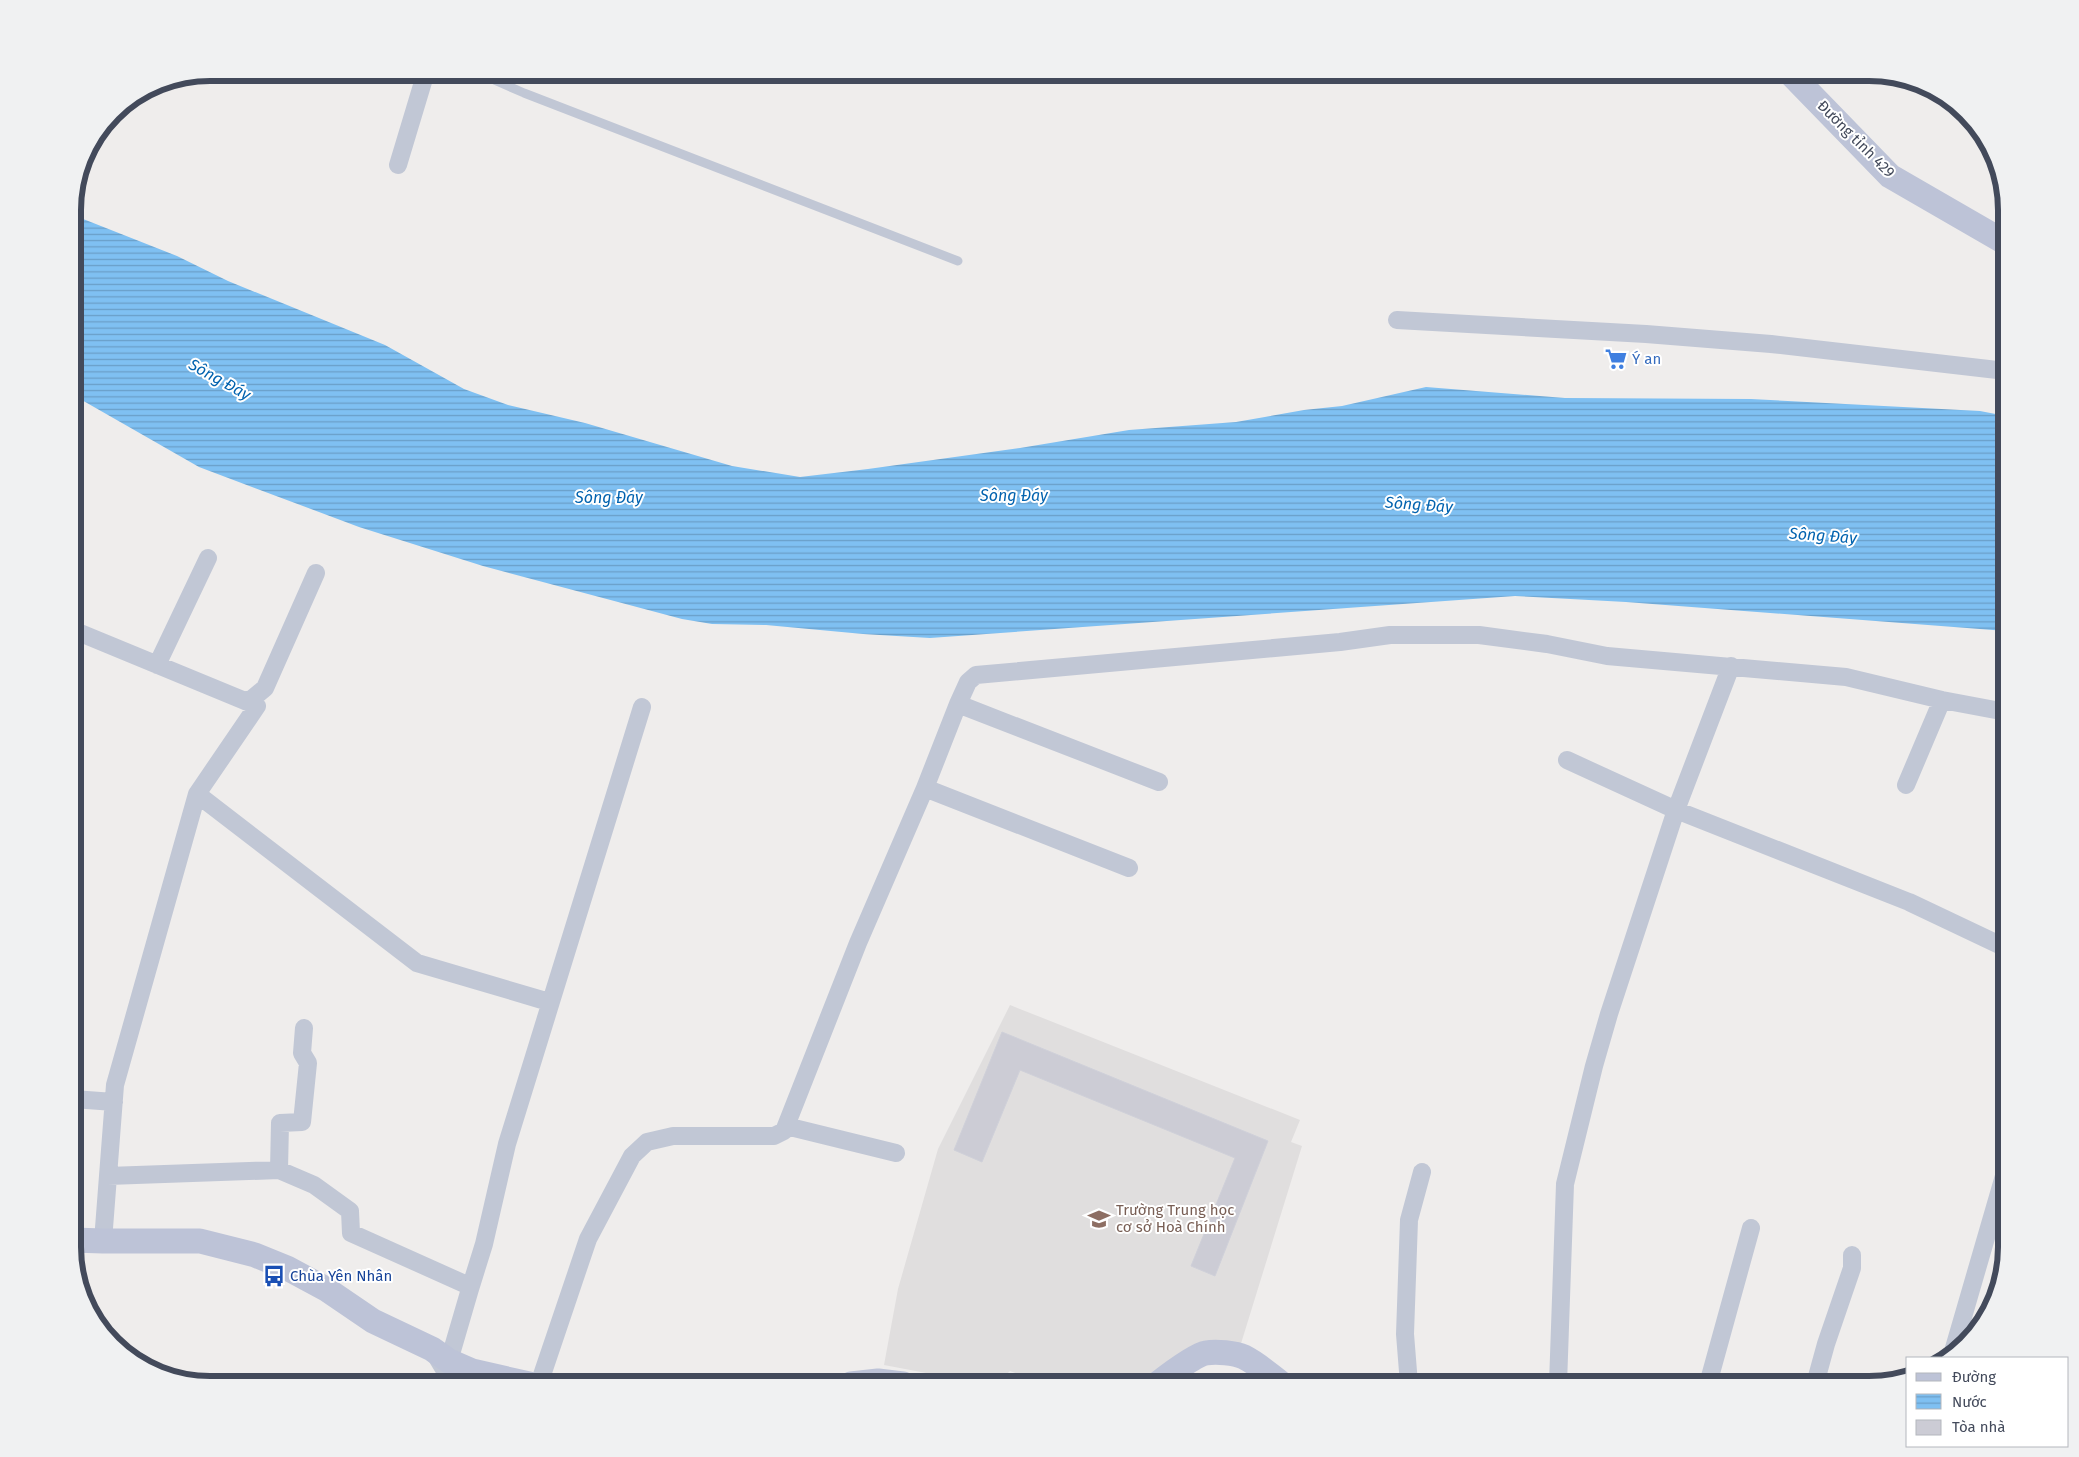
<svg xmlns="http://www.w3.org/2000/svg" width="2079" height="1457" font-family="'Fira Sans',sans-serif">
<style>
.education{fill:#e0dede}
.water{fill:url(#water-rules)}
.building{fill:#ccccd5;stroke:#cfd0d9}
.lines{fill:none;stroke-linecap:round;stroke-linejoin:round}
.lane{stroke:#c1c7d5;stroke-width:9}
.street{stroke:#c1c7d5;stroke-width:18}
.secondary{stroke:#bdc3d7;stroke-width:25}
.labels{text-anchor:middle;stroke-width:4;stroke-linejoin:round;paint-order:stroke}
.street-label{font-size:15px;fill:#434a5b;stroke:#fff}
.shop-label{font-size:15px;fill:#366cbe;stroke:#fff;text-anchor:start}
.education-label{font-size:15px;fill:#785e54;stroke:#fff;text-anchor:start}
.transit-label{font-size:15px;fill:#164399;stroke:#fff;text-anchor:start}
.water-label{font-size:16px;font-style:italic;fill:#0263af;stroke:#fff}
.rim{fill:none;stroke:#434a5b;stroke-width:6}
</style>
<defs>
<pattern id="water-rules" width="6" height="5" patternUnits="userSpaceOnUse" patternTransform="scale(1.25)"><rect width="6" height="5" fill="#7fc0f2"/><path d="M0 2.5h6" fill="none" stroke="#6a9ec7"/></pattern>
</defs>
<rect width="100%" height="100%" fill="#efedec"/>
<!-- education -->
<path class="education" d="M1010 1005 1300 1120 1291 1142 1302 1146 1239 1350 1145 1384H1044L1010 1371 999 1381 984 1384 884 1365 898 1289 938 1149Z"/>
<!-- water -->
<path class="water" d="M73 215 177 256 228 281 385 345 464 389 508 405 585 423 732 466 800 477 868 469 1020 448 1129 430 1236 422 1304 410 1342 406 1426 387 1565 398 1751 399 1980 411 2006 416V631L1626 602 1515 596 930 638 863 634 766 625 712 624 682 619 483 566 359 527 199 467 73 395Z"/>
<!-- building -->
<path class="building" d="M1002 1032 1268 1141 1215 1276 1191 1266 1235 1158 1020 1070 982 1162 954 1150Z"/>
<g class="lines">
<!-- lane -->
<path class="lane" d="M476 72 524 93 958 261"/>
<!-- street -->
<path class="street" d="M398 165 426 72
M1397 320 1646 334 1771 344 2006 371
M73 630 257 706 197 794 115 1085 103 1241
M157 665 208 558
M245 701 253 698 265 688 316 573
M958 704 1159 782
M1567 760 1676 810 1909 902 2006 948
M1906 785 1942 700
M925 788 1129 868
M197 794 417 963 549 1002
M73 1099 114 1102
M786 1126 896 1153
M279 1170 280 1123 302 1122 308 1063 302 1053 304 1028
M108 1176 279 1170 314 1185 350 1211 351 1233 467 1285 470 1289 449 1361
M470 1289 484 1244 507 1144 642 707
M1954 1348 2006 1169
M435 1354 453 1384
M539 1384 588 1239 632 1156 647 1142 673 1136H774L784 1131 858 943 925 788 958 704 968 682 976 675 1340 642 1390 635H1479L1547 644 1607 656 1846 677 1942 700 2006 712
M1409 1384 1405 1334 1409 1220 1422 1172
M1558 1384 1565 1184 1594 1066 1609 1014 1676 810 1731 666
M1708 1384 1751 1228
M1815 1384 1826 1344 1852 1268V1255"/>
<!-- secondary -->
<path class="secondary" d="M1789 72 1890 176 2006 243
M73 1240 103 1241H200L255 1255 287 1268 326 1289 373 1321 432 1349 449 1361 472 1371 529 1384
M851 1384 878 1381 903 1384
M1157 1384C1166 1377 1195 1355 1206 1353 1216 1351 1235 1353 1244 1357 1258 1364 1270 1375 1282 1384"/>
</g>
<!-- icons -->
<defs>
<g id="supermarket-bare" transform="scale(1.725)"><path d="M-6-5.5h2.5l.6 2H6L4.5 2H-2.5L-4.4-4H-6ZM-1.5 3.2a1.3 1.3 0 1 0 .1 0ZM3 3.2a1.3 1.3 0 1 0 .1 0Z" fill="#3f7fe0" stroke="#fff" stroke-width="2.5" paint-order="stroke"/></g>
<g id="school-bare" transform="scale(1.725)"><path d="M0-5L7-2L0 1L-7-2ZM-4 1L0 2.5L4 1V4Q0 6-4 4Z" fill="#8d6e63" stroke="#fff" stroke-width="2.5" paint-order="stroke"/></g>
<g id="bus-bare" transform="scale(1.725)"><path d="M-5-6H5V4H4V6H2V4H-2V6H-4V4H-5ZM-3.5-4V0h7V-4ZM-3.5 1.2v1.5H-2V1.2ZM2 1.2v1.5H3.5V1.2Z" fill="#1a4fb4" stroke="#fff" stroke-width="2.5" paint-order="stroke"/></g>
</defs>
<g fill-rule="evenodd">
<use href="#supermarket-bare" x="1616" y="359"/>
<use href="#school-bare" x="1099" y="1219"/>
<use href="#bus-bare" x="274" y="1276"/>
</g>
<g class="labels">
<!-- street labels -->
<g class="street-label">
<text transform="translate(1856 139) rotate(45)" y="5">Đường tỉnh 429</text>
</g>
<!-- shop labels -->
<g class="shop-label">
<text x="1632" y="364">Ý an</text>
</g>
<!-- education labels -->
<g class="education-label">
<text x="1116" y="1215">Trường Trung học<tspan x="1116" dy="17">cơ sở Hoà Chính</tspan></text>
</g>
<!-- transit labels -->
<g class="transit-label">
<text x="290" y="1281">Chùa Yên Nhân</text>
</g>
<!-- water labels -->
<g class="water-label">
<text transform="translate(220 379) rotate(29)" y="6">Sông Đáy</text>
<text x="1014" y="501">Sông Đáy</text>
<text x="609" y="503">Sông Đáy</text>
<text transform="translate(1419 504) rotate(4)" y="6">Sông Đáy</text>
<text transform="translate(1823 535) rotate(4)" y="6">Sông Đáy</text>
</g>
</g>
<!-- crop -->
<path d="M0 0H2079V1457H0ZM210 81H1869A129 129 0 0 1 1998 210V1247A129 129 0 0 1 1869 1376H210A129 129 0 0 1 81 1247V210A129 129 0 0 1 210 81Z" fill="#f0f1f2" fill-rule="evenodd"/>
<path class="rim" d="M210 81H1869A129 129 0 0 1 1998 210V1247A129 129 0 0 1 1869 1376H210A129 129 0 0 1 81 1247V210A129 129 0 0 1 210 81Z"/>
<!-- legend -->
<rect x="1906" y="1357" width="162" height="90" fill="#ffffff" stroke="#b4b7bd"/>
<rect x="1916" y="1373" width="25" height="8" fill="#bdc3d7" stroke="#b4b7bd"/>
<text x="1952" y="1382" font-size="15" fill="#434a5b">Đường</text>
<rect x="1916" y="1394" width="25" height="15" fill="url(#water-rules)" stroke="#b4b7bd"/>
<text x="1952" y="1407" font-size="15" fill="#434a5b">Nước</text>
<rect x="1916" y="1420" width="25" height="15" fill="#ccccd5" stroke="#b4b7bd"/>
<text x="1952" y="1432" font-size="15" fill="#434a5b">Tòa nhà</text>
</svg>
